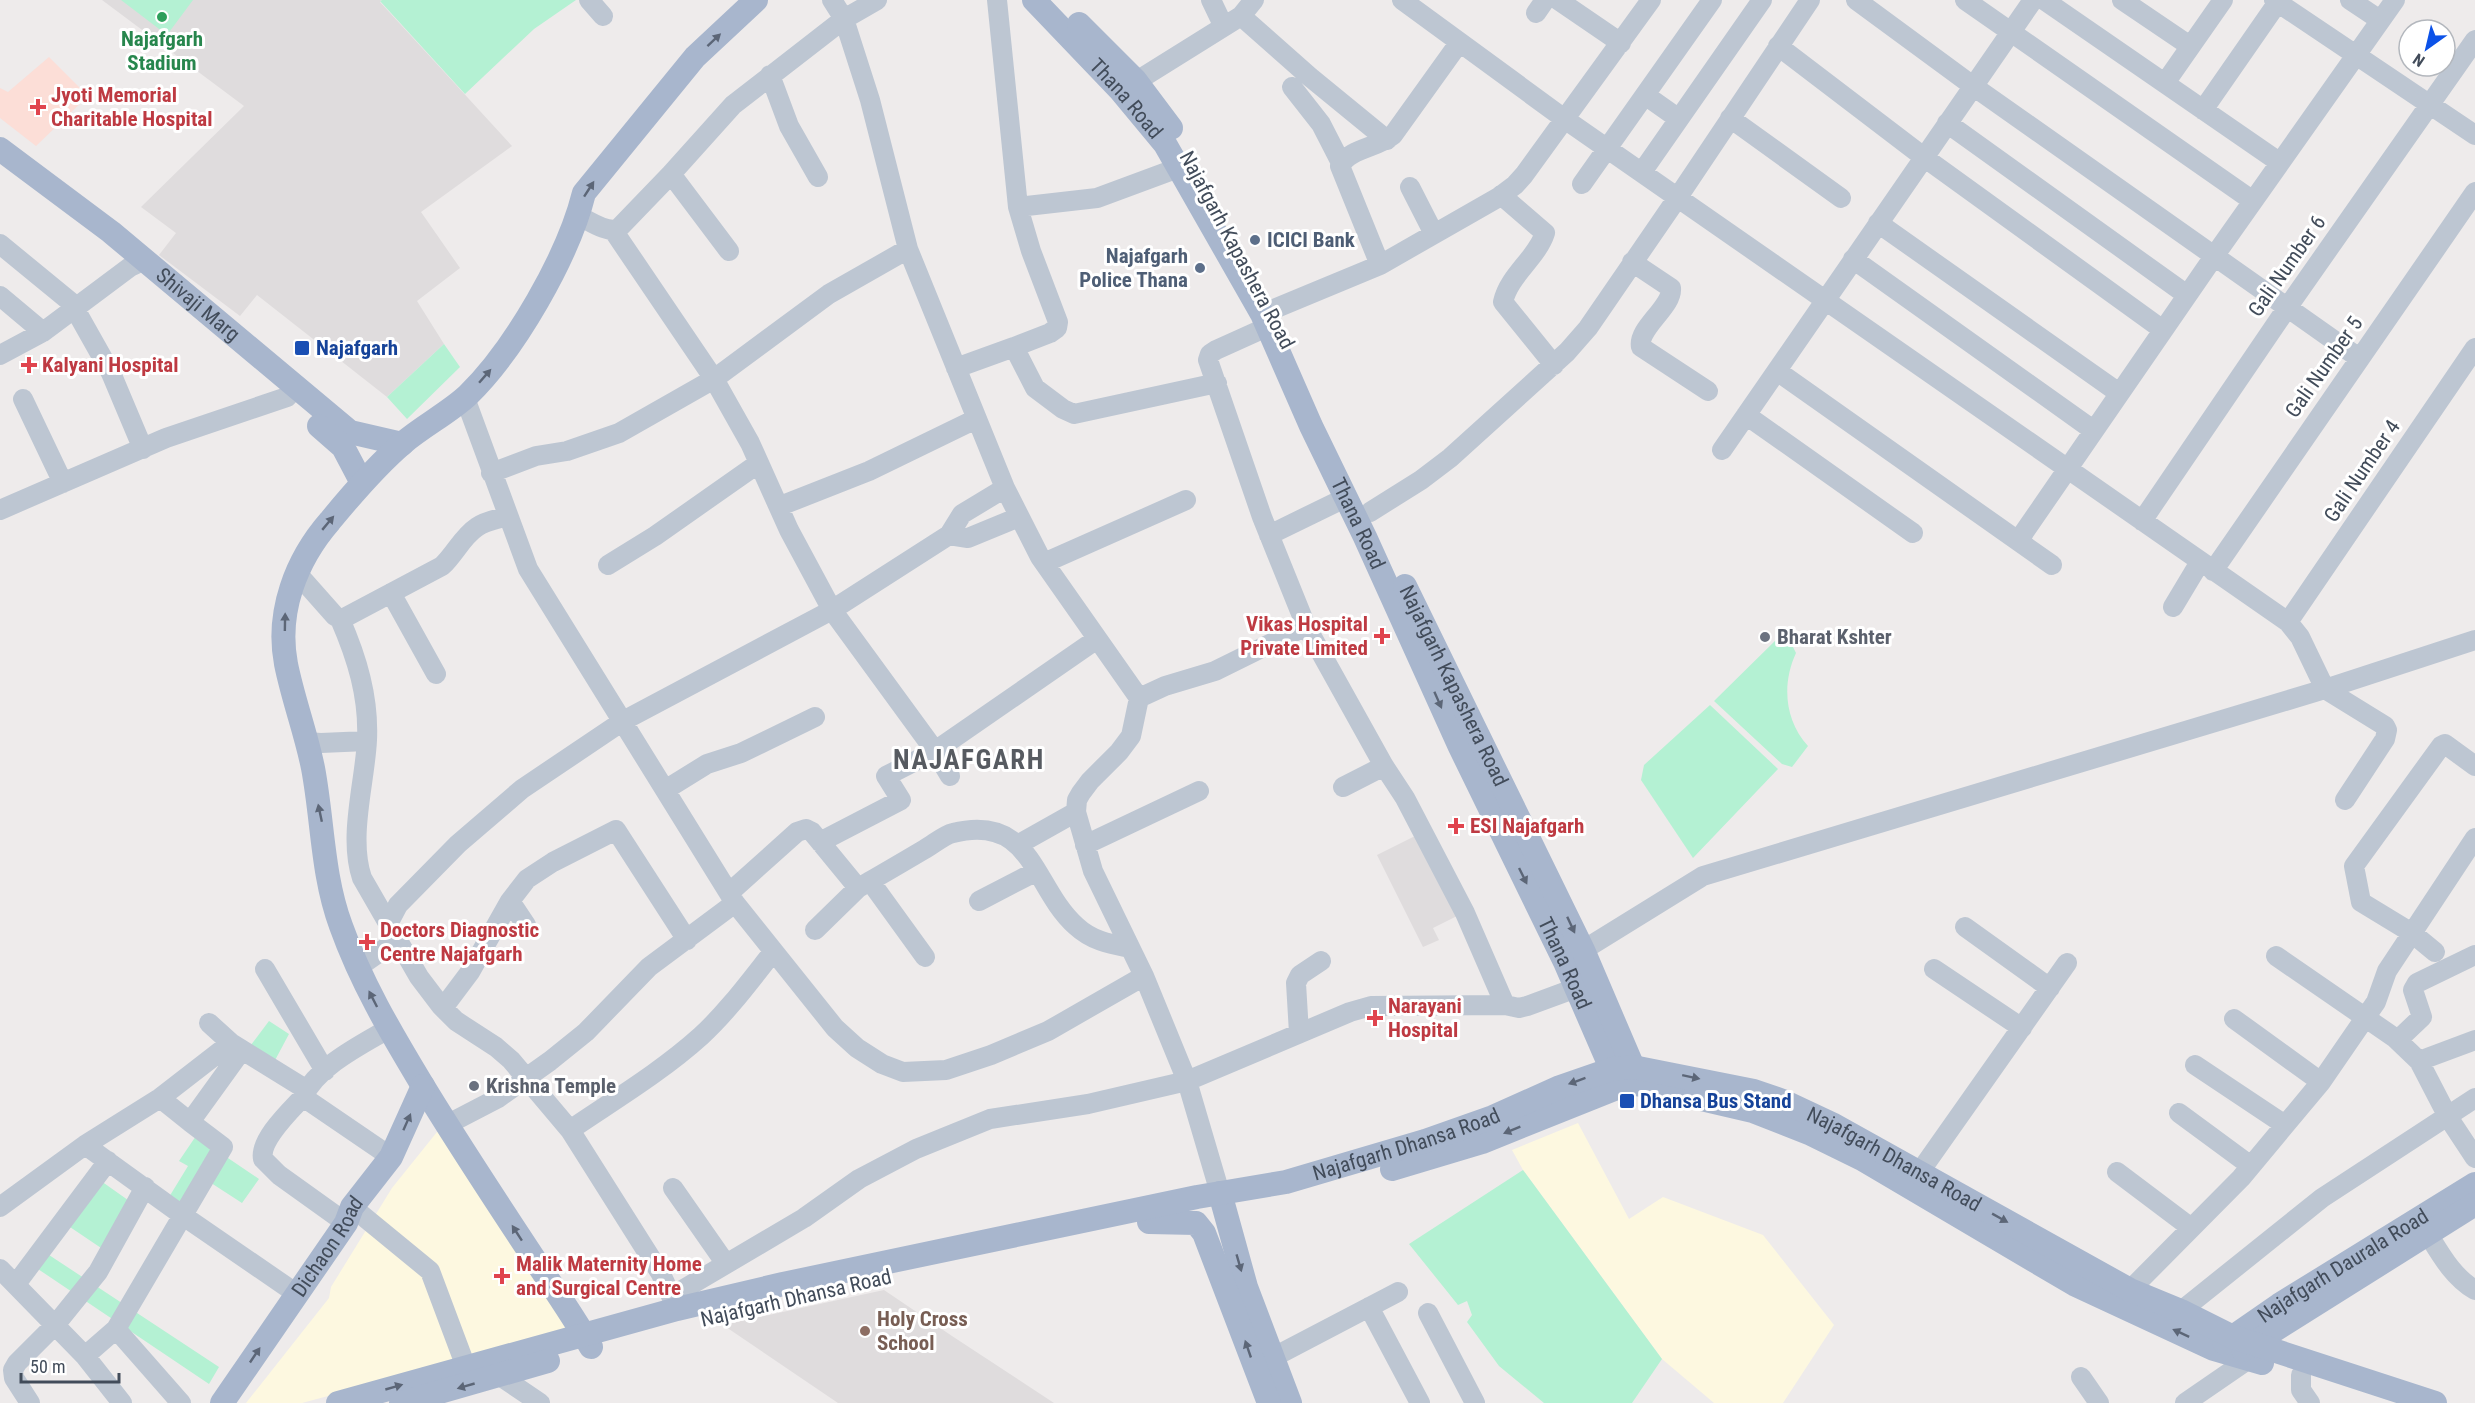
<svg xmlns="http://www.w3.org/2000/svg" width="2475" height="1403" font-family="'Roboto Condensed',sans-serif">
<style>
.commercial{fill:#fdf8e0}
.education{fill:#dfdcdd}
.medical{fill:#fcded7}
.green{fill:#b4f1d3}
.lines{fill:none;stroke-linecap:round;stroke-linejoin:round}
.minor{stroke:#bdc6d2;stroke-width:20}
.major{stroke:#a8b6cd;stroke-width:24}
.oneway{fill:#5c6677}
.leisure-dot{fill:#2e9e5b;stroke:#fff;stroke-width:2}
.health-dot{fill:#e0444e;stroke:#fff;stroke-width:2}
.service-dot{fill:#5c6f8a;stroke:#fff;stroke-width:2}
.transit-dot{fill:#1a4fb4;stroke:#fff;stroke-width:2}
.worship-dot{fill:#6b7280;stroke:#fff;stroke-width:2}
.education-dot{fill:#8d6e63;stroke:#fff;stroke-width:2}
.labels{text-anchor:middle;stroke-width:6;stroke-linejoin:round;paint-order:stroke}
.leisure-label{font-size:21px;font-weight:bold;fill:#27864d;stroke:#fff}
.health-label{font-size:21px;font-weight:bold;fill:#be3a42;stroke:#fff;text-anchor:start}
.street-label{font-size:21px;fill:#424c5a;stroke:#fff}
.service-label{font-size:21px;font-weight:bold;fill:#4e5e75;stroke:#fff;text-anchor:start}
.transit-label{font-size:21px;font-weight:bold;fill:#164399;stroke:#fff;text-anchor:start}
.worship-label{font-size:21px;font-weight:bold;fill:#5b616d;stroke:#fff;text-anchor:start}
.education-label{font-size:21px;font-weight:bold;fill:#785e54;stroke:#fff;text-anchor:start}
.district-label{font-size:27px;font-weight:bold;letter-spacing:1.5px;fill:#575b61;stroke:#fff}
</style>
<rect width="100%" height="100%" fill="#eeebeb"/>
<!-- commercial -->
<path class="commercial" d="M1578 1123 1629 1219 1663 1197 1763 1235 1834 1325 1783 1403H1714L1662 1359 1523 1170 1512 1150Z
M441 1127 571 1331 302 1403H246L329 1298 331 1287 392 1188Z"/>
<!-- education -->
<path class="education" d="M102 0H381L380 2 512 146 421 212 460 268 417 301 444 344 387 397 257 295 240 316 159 255 176 233 141 207 244 106Z
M1419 834 1459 915 1433 928 1439 940 1423 947 1377 855Z
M884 1290 952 1336 1054 1403H838L723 1325Z"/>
<!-- medical -->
<path class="medical" d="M49 57 88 96 36 146 0 118V88L8 92Z"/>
<!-- green -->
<path class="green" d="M121 0H193L167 35Z
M382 0H576L534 29 465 94 380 1Z
M444 344 460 367 407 419 387 397Z
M1785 631 1796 653C1782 683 1784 720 1808 746L1792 767 1782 764 1714 701Z
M1710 705 1778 769 1693 858 1641 780 1644 765Z
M269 1021 289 1034 273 1064 248 1049Z
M198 1133 216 1148 180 1210 166 1202 188 1166 179 1161Z
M225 1156 259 1179 242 1203 208 1181Z
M1523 1170 1662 1359 1632 1403H1544L1499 1366 1467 1322 1472 1315 1467 1301 1458 1305 1409 1244Z
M101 1181 135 1205 107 1252 67 1225Z
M46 1253 219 1367 209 1384 35 1267Z"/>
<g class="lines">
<!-- minor -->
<path class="minor" d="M589 0 603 16
M832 0 844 19 870 100 908 249 1005 488 1040 557 1139 698 1131 736 1119 752 1090 781 1081 793 1077 800 1076 812 1093 871 1144 976 1187 1081 1220 1193
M997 0 1018 207 1031 251 1058 322 1057 328 1050 333 1014 347
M1211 0 1223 25
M1402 0 1566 120 2288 622 2300 637 2325 689 2385 726 2387 730 2385 739 2345 800
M1558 0 1621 43
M1856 0 1973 86 2359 358
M1965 0 2253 201
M2044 0 2279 162
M2122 0 2190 46
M2274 0 2475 135
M2350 0 2380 20
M1536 13 1545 0
M1241 16 1310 77 1387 140
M1778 46 1925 158 2163 330
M770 75 789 126 818 177
M2165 83 2223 0
M1292 87 1321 124 1341 163
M1124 89 1241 16 1254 0
M1645 95 1679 119
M2203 110 2278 2
M1730 118 1841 198
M1947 123 2187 295
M1642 172 1762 0
M671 174 729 251
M1582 184 1712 0
M1410 187 1434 234
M1501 195 1545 233C1537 258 1509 275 1503 302L1554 365
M1018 207 1097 198 1178 168
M579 216C590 221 606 233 618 229L671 174 733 105 844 19 877 0
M1878 223 2119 393
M613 230 714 379 750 443 789 530 832 610 935 751 886 776 901 800 820 842
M0 244 78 308
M1853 259 2093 430
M1632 262 1671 288C1673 307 1637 328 1641 347L1708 391
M1380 265 1340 166C1350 148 1377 148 1393 135L1459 43
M0 296 43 332
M75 309 111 373 143 449
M1262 314 1380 265 1499 197 1515 185 1524 175 1651 0
M1267 327 1216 350 1210 354 1208 360 1262 517 1306 626 1384 766 1405 798 1465 913 1505 1005
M0 355 43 332 130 267 145 260
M956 368 1014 347 1035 388 1063 409 1074 414 1217 383
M1777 371 2052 565
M465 398 528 569 735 903 835 1028 857 1048 882 1064 903 1072 946 1070 991 1055 1048 1031 1144 976
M23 399 63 483
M1746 415 1913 533
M1722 450 2033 0
M491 473 536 456 567 451 619 433 714 379 829 294 908 249
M1005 488 962 514 949 535 968 538 1019 517
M780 506 869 471 976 419
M0 510 166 438 287 397 296 387
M1370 512 1421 480 1450 458 1567 352 1588 328 1678 197 1810 0
M2142 521 2287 308 2475 40
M1269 535 1345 498
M2018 541 2215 255 2395 0
M1044 563 1186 500
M608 565 655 536 759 463
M2213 571 2475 192
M296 572 335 616 340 619 344 618 442 566C455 554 462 537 477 527 485 521 498 519 508 516
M391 593 436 674
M2173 607 2200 562
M340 619C357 658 369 697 367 740 365 782 348 837 362 878L419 977 441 1006 456 1021 496 1047 511 1060 570 1130 661 1274 677 1309
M2288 622 2475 348
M1139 698 1165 686 1215 671 1306 626
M306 742 321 743 367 741
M950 776 935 751 1097 639
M1343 787 1384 766
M665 790 707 764 741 753 815 717
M1019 844 1076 812
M1085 845 1199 791
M870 881 925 957
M729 893 797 832 806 829 812 832 858 888C881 875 903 862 925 849 934 844 944 835 953 833 1033 813 1033 888 1076 926 1092 941 1110 944 1130 948
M979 901 1037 871
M526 925 510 901 527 879 553 862 616 830 687 940
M1965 927 2050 988
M815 930 858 888
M2435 952 2412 933 2361 902 2354 866 2441 746 2445 744 2475 766
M2276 956 2395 1038 2402 1036 2422 1017 2413 990 2417 983 2475 955
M1572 957 1703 876 2325 689 2475 640
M357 968 387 947 390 939 388 924 398 905 458 844 522 789 623 721 832 610 949 535
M265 969 325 1071
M1934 969 2022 1028
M443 1008 470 972 510 901
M2234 1019 2321 1082
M209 1023 231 1043 307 1090
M388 1029C359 1046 318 1066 303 1097L391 1157
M1299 1033 1296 983 1300 975 1321 961
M2395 1038 2419 1061 2448 1117 2475 1158
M2419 1061 2475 1040
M2195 1065 2285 1125
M303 1097C290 1111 259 1140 263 1159L279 1175 346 1223
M160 1098 190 1122 242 1050
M2179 1113 2251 1166
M446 1125 498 1098 550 1061 586 1032 649 967 735 903
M570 1130C614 1100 661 1072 701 1036 728 1011 750 981 773 952
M85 1145 182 1215 297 1294
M2117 1172 2190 1227
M1919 1173 2067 963
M673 1188 726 1264
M0 1207 85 1145 160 1098 231 1043
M352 1207 430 1271 466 1367
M2428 1234C2441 1255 2453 1277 2475 1290
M0 1269 85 1356 122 1403
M16 1284 108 1161
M2130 1290 2241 1178 2321 1082 2376 1002 2387 971 2475 838
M672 1296 804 1218 859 1179 916 1149 990 1119 1088 1104 1187 1081 1350 1012 1371 1006 1505 1005 1519 1008 1527 1006 1576 988
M1369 1307 1420 1403
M2181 1311 2322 1198 2475 1098
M1428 1313 1475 1403
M116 1329 181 1403
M85 1356 116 1329 223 1147 190 1122
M1272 1358 1398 1292
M2301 1375V1390L2310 1403
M500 1376 540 1403
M2081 1377 2099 1403
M30 1403 14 1378 13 1370 17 1363 56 1324 98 1272 145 1187
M2185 1403 2249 1359"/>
<!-- major -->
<g class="major">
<path id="s1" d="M1034 0 1121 91 1165 144 1262 314 1311 426 1365 537 1460 747 1565 962 1617 1082"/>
<path d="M1079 24 1135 80 1171 128"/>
<path id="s2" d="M0 149 111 232 350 432 402 444"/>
<path d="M319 426 343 447 362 483"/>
<path id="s3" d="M1405 586 1583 950 1633 1067 1636 1081"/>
<path d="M1392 1169 1482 1142 1619 1087 1637 1084 1753 1111 1809 1133 1862 1159 2074 1284 2214 1349 2262 1363"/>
<path d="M1220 1193 1246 1287 1290 1403"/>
<path d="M1149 1222 1196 1223 1204 1233 1269 1403"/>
<path id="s4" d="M2224 1343 2279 1305 2475 1184"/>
<path d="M591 1347C572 1314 550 1283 529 1251 492 1195 455 1139 420 1081 390 1031 361 982 341 926 322 875 323 821 313 768 306 733 293 699 286 664 276 612 296 560 330 521 353 493 376 466 403 443 423 426 450 412 468 395 515 349 568 257 584 193L695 57 756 0"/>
<path d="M2243 1350 2475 1204"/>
<path id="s5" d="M222 1403 346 1223 352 1207 391 1157 423 1086"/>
<path id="s6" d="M338 1403 677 1309 783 1284 1197 1197 1286 1182 1425 1141 1493 1117 1560 1087 1612 1069 1633 1067 1754 1091 1783 1101 1832 1124 2130 1290 2181 1311 2233 1337 2435 1403"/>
<path d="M401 1403 548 1361"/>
</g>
</g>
<!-- one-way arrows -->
<defs><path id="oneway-solid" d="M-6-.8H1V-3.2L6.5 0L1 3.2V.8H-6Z" transform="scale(1.5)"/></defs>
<g class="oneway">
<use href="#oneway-solid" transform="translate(714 40) rotate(-43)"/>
<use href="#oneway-solid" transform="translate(589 189) rotate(-57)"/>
<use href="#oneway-solid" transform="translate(485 376) rotate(-49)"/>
<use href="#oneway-solid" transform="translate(328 523) rotate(-50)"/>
<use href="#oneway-solid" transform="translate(285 622) rotate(-89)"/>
<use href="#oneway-solid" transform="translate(1438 700) rotate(66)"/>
<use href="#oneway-solid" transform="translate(320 813) rotate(-102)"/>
<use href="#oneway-solid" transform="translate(1523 876) rotate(64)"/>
<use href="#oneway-solid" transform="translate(1571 925) rotate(65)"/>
<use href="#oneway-solid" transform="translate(373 999) rotate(-117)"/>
<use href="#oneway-solid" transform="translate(1691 1077) rotate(12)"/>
<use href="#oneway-solid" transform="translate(1577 1081) rotate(160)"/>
<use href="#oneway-solid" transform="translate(407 1122) rotate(-66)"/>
<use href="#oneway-solid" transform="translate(1512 1130) rotate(158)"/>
<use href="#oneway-solid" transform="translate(2000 1218) rotate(29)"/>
<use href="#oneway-solid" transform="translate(517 1233) rotate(-123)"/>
<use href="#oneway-solid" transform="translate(1239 1263) rotate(74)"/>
<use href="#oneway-solid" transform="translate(2181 1333) rotate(-155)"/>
<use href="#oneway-solid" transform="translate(1248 1349) rotate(-109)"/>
<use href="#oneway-solid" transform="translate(255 1355) rotate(-56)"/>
<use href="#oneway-solid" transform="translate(466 1386) rotate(164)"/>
<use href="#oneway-solid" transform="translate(394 1387) rotate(-16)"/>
</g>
<!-- markers -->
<circle class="leisure-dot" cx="162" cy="17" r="6"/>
<g class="health-dot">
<path d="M35 98h6v6h6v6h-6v6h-6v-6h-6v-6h6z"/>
<path d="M26 356h6v6h6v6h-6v6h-6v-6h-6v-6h6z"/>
<path d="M1379 627h6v6h6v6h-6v6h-6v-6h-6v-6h6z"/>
<path d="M1453 817h6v6h6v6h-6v6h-6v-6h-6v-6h6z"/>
<path d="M364 933h6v6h6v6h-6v6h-6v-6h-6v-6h6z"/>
<path d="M1372 1009h6v6h6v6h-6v6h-6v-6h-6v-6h6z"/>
<path d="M499 1267h6v6h6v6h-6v6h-6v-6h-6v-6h6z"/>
</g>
<g class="service-dot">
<circle cx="1255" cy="240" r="6"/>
<circle cx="1200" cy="268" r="6"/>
</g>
<g class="transit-dot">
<rect x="294" y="340" width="16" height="16" rx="3"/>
<rect x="1619" y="1093" width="16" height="16" rx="3"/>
</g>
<g class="worship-dot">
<circle cx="1765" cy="637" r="6"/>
<circle cx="474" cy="1086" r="6"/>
</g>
<circle class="education-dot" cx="865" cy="1331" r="6"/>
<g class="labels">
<!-- leisure labels -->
<g class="leisure-label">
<text x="162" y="46">Najafgarh<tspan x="162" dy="24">Stadium</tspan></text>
</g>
<!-- health labels -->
<g class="health-label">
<text x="51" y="102">Jyoti Memorial<tspan x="51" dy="24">Charitable Hospital</tspan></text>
<text x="42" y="372">Kalyani Hospital</text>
<text x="1368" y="631" text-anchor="end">Vikas Hospital<tspan x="1368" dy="24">Private Limited</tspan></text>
<text x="1470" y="833">ESI Najafgarh</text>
<text x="380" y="937">Doctors Diagnostic<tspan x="380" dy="24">Centre Najafgarh</tspan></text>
<text x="1388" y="1013">Narayani<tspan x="1388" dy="24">Hospital</tspan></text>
<text x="516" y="1271">Malik Maternity Home<tspan x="516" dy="24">and Surgical Centre</tspan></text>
</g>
<!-- street labels -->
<g class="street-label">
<text dy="7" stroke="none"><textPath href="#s1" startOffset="135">Thana Road</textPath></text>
<text transform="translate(1237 250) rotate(62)" y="7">Najafgarh Kapashera Road</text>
<text transform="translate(2287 266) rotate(-55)" y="7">Gali Number 6</text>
<text dy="7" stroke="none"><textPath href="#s2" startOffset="252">Shivaji Marg</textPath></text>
<text transform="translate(2324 367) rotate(-55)" y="7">Gali Number 5</text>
<text transform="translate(2362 471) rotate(-56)" y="7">Gali Number 4</text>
<text dy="7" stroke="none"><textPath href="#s1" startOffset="621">Thana Road</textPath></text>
<text dy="7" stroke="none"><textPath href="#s3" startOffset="111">Najafgarh Kapashera Road</textPath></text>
<text dy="7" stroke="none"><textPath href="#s1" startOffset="1107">Thana Road</textPath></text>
<text dy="7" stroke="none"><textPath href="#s6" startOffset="1100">Najafgarh Dhansa Road</textPath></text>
<text dy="7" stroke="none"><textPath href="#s6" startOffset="1620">Najafgarh Dhansa Road</textPath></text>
<text dy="7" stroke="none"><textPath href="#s5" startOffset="189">Dichaon Road</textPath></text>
<text dy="7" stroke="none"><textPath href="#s4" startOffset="142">Najafgarh Daurala Road</textPath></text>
<text transform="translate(796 1298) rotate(-13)" y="7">Najafgarh Dhansa Road</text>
</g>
<!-- service labels -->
<g class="service-label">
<text x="1267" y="247">ICICI Bank</text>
<text x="1188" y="263" text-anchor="end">Najafgarh<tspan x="1188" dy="24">Police Thana</tspan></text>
</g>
<!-- transit labels -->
<g class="transit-label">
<text x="316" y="355">Najafgarh</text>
<text x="1640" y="1108">Dhansa Bus Stand</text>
</g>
<!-- worship labels -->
<g class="worship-label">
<text x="1777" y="644">Bharat Kshter</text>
<text x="486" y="1093">Krishna Temple</text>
</g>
<!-- education labels -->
<g class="education-label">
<text x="877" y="1326">Holy Cross<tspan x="877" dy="24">School</tspan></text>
</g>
<!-- district labels -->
<g class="district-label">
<text x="969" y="769">NAJAFGARH</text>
</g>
</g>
<!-- north arrow -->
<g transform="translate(2427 48) rotate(214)"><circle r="28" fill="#ffffff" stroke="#b3b7bd" stroke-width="1.5"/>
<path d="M0-4.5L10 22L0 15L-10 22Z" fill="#0c52e8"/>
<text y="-9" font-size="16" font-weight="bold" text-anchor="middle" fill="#424c5a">N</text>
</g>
<!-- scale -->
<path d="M21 1373v9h98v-9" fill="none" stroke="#424c5a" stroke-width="3"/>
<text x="30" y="1373" font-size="18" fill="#424c5a" stroke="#ffffff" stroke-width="4.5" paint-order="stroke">50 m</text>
</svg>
